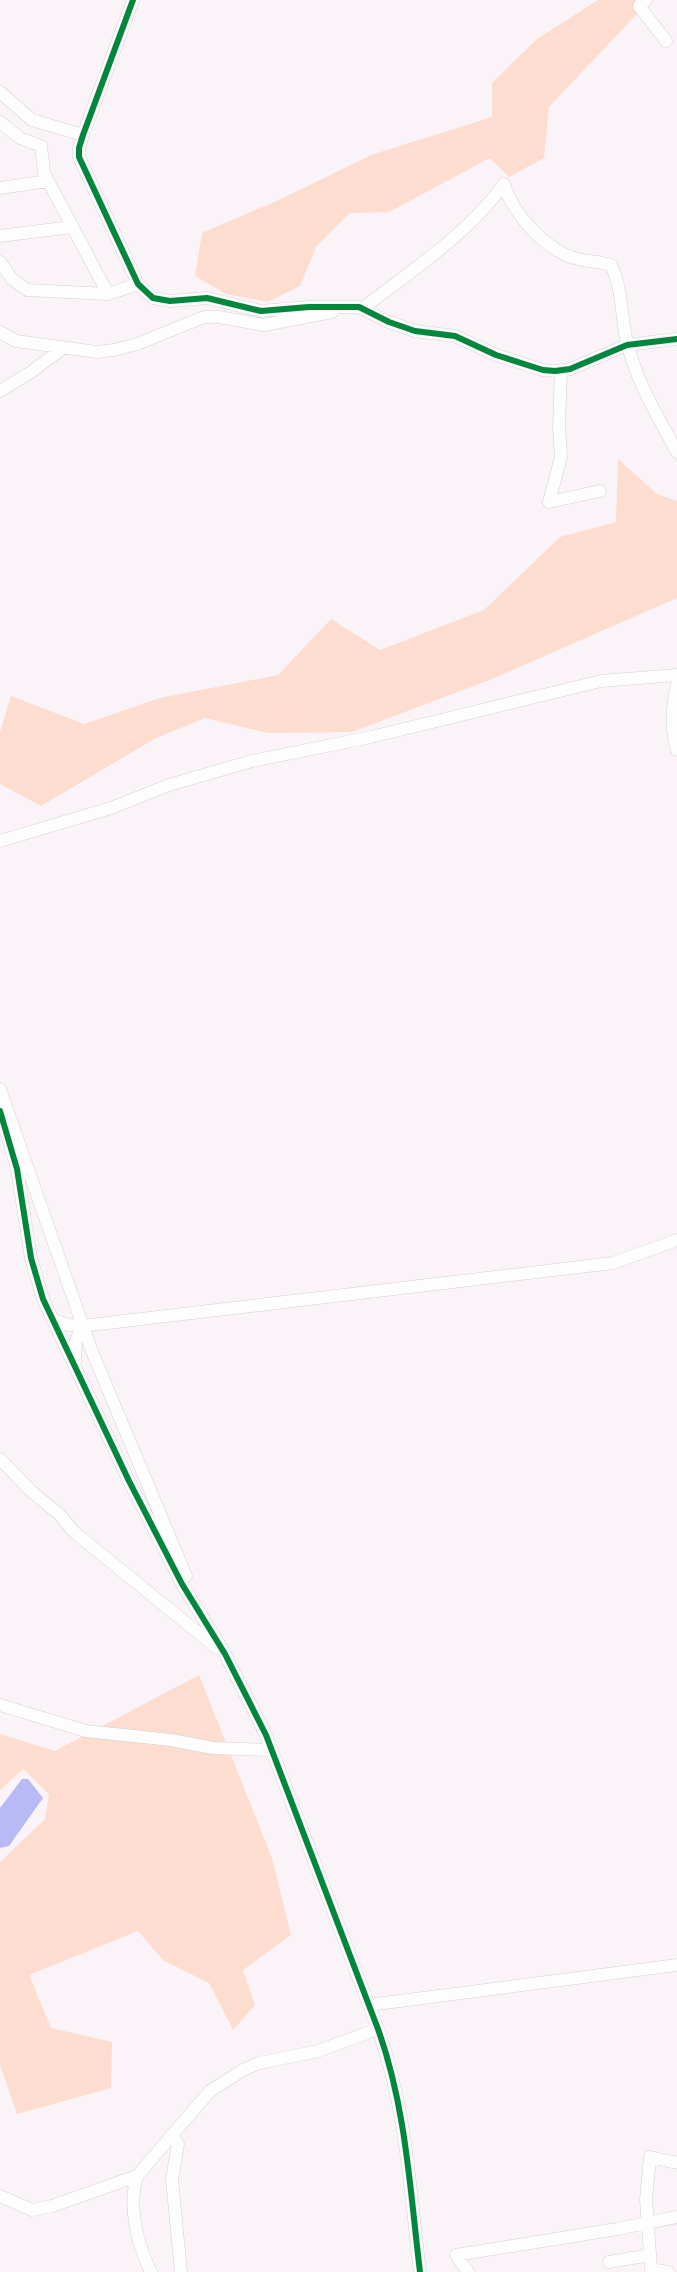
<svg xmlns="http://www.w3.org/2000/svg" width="677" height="2272" font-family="Quicksand,sans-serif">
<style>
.green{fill:#fdddcf}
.water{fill:#b8baf6}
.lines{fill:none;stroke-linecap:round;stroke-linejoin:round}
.minor-casing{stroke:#d5d0d3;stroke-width:13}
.minor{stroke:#fefdfe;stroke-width:12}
.cycleway-casing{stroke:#fdf0f7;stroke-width:8}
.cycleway{stroke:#00873e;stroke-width:6}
</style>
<rect width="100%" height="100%" fill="#faf3f7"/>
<!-- green -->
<path class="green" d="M598 0H650L549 107 544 158 509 177 490 158 389 212 350 213 316 247 300 286 268 302 226 294 195 276 202 233 279 200 371 155 492 117V83L537 39Z
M618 459 657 494 677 501V598L492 679 352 732 268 733 205 718 156 738 41 806 0 784V732L11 696 84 724 160 698 278 675 331 619 380 650 484 610 560 537 616 522Z
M199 1675 272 1858 291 1935 243 1970 255 2005 233 2030 209 1983 163 1960 138 1931 29 1975 51 2028 112 2042 111 2088 17 2114 0 2065V1862L45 1819 49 1794 23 1769 0 1790V1734L55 1751Z"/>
<!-- water -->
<path class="water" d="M22 1779H28L43 1798 9 1846 0 1848V1808Z"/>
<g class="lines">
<!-- minor casing -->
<g class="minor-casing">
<path id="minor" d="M133 0 83 135 79 148V157L138 284 153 298 170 301 207 298 261 311 309 307H359L389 322 415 331 455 336 496 355 543 370 555 371 570 369 627 345 677 339
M646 0 639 6 666 41
M0 92 32 120 83 135
M0 122 20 138 41 146 44 173 108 294
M504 184C512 213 547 252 578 259 589 262 600 261 611 265 624 291 620 319 628 346 638 384 658 417 677 452
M0 188 48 181
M0 236 71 227
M0 262 12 279 27 290 108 294 138 284
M362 309C412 270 467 235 504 184
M0 332 16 341 97 352 114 350 137 344 204 317H219L264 325 332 312
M561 370 559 426 561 457 549 502 600 491
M0 391 31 372 63 348
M677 685C672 706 670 728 677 750
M0 841 111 808 169 785 252 761 371 737 601 681 677 675
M0 1089 91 1349 186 1576
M0 1111 17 1169 31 1258 43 1299 129 1481 182 1584 225 1654 266 1735 378 2029C406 2107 410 2190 420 2272
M53 1320 69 1325 82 1326 613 1263 677 1240
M75 1362 76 1341 82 1326
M0 1459 31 1491 60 1515 74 1532 217 1648
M0 1705 86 1731 171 1740 213 1748 271 1750
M369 2005 677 1965
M171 2135 178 2144 172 2179 181 2272
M137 2176C128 2206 137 2244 151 2272
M0 2196 32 2210 52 2206 137 2176 210 2091 243 2070 259 2063 318 2051 378 2029
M609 2262 650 2255
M468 2272 456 2255 617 2229 677 2217
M668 2272 651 2269 646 2199 650 2157 677 2163"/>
</g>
<!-- minor -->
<use href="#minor" class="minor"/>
<!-- cycleway casing -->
<g class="cycleway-casing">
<path id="cycleway" d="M133 0 83 135 79 148V157L138 284 153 298 170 301 207 298 261 311 309 307H359L389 322 415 331 455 336 496 355 543 370 555 371 570 369 627 345 677 339
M0 1111 17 1169 31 1258 43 1299 129 1481 182 1584 225 1654 266 1735 378 2029C406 2107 410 2190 420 2272"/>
</g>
<!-- cycleway -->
<use href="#cycleway" class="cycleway"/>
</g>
</svg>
